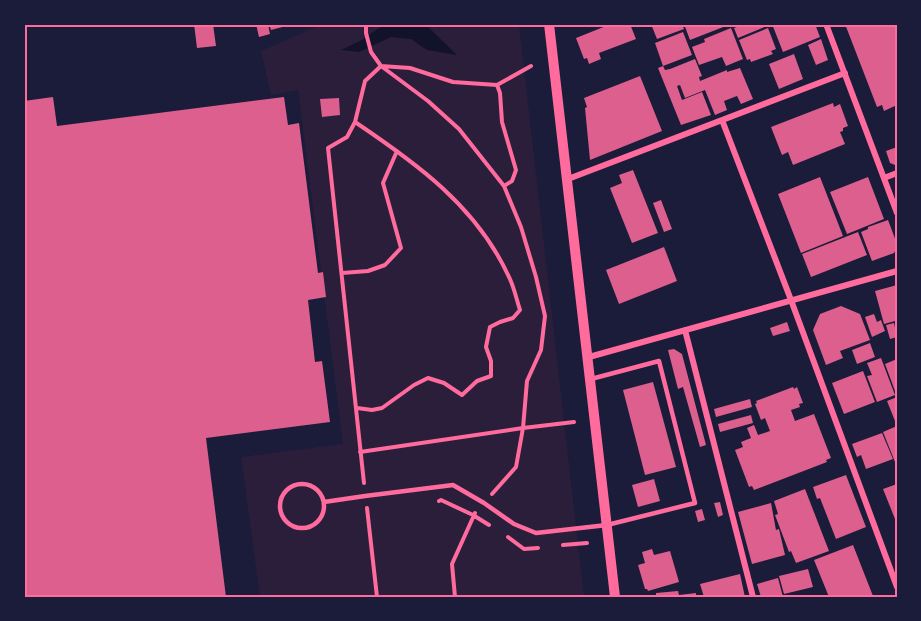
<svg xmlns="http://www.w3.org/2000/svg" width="921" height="621" font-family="'IBM Plex Sans',sans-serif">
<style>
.green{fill:#2a1e3b}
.water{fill:#12122b}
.building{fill:#dd5f8e}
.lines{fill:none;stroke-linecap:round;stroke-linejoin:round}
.path{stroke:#ff6b9d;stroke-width:4}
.service{stroke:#ff6b9d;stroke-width:4.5}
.minor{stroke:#ff6b9d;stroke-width:6}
.tertiary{stroke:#ff6b9d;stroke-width:10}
.neatline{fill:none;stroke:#ff6b9d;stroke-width:2}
</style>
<rect width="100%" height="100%" fill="#1b1b3a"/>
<!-- green -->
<path class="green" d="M322 24H519L584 597H260L241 457 343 444 298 90 271 95 261 51Z"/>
<!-- water -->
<path class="water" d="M385 24H425L457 55 427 50 411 39 391 37 359 52 341 50 360 41Z"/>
<!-- building -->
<path class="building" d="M194 24H213L216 46 197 48Z
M256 24H268L270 34 259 37Z
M269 24H290V25L271 30Z
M611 24H630L636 39 599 53 601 59 589 64 587 58 584 59 576 38Z
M651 24H682L684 29 657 39Z
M684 24H731L690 40Z
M745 24H766L767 26 738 38 734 28Z
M772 24H815L820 37 783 52Z
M845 24H896L897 27V105L884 111 882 105 877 107Z
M731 28 743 59 726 66 722 57 699 65 692 47 705 42 704 39Z
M768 28 776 49 771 51 773 54 751 62 750 59 747 60 739 40Z
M683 32 692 55 663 66 655 43Z
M821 39 828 60 816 65 808 45Z
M794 54 803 79 779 89 769 64Z
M695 59 702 76 699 77 700 81 727 70V72L740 68 753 99 741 104 737 96 724 101 727 110 715 115 705 90 685 98 680 85 677 86 682 100 702 92 711 115 681 125 658 68 663 66 665 70 670 69Z
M640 76 662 131 590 160 585 108 587 107 584 98Z
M53 97 57 126 284 97 288 125 299 123 318 273 323 272 326 297 308 300 315 362 322 361 330 422 206 438 226 597H24V101Z
M339 98 340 115 322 117 320 99Z
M833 103 834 107 840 104 848 126 843 128V131L840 132 845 144 793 165 788 152 782 155 771 127Z
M897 147V164L895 165 890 163 886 151Z
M633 170 658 233 632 243 610 188 622 183 619 175Z
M820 177 843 236 801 253 778 194Z
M868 177 884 219 847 234 830 192Z
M661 200 672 229 664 232 653 203Z
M888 220 897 244V247L894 253 872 261 861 232 868 229V227Z
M858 232 867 255 811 277 802 254Z
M664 247 677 281 619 304 606 270Z
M897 285V325L895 321 884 324 875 291Z
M841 306 860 314 870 340 840 351 843 358 826 365 813 330 820 314Z
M874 314 877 322 881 320 885 331 872 337 865 317Z
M787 322 790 331 773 336 770 328Z
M894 323 897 337 890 339 886 325Z
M870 343 875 357 857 364 852 350Z
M674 349 682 354 706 445 700 447 683 387 678 389 668 350Z
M881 358 895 395 877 402 867 376 872 375 867 363Z
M897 359V390L895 391 885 364Z
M863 371 875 402 844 414 832 383Z
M653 382 676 467 645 475 623 390Z
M793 387 794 389 797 387 803 403 799 404 800 407 791 410 795 421 814 414 831 458 826 460 827 462 754 490 752 486 749 487 735 450 743 447 741 442 751 438 747 428 754 425 758 435 770 431 765 418 761 420 755 404 757 403 756 401Z
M897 397V467L883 432 897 426 887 401Z
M750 399 752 407 716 417 714 409Z
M751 415 753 423 720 432 718 424Z
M882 433 893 459 866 469 861 455 857 457 852 444Z
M846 475 866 527 836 539 820 498 817 499 813 487Z
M654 479 660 501 638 507 632 485Z
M897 484V524L883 489Z
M805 489 829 551 796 563 791 551 789 552 775 515 778 514 774 501Z
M720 502 723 515 718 517 714 503Z
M771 503 776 530 779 529 785 555 752 564 738 512Z
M702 509 705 520 698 522 695 511Z
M853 545 873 596 829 597 814 560Z
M652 549 654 555 670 551 679 582 648 591 647 589H645L638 565 645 563 642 552Z
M808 569 813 587 784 594 779 576Z
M740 574 745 597H704L700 584Z
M778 578 783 597H761L757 584Z
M678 591 679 595 696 593V597H656V593Z"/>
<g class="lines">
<!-- path -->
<path class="path" d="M366 24V33L371 52 381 66 428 101 459 129 504 186 521 227 536 277 545 316 541 350 527 381 523 428 516 467 492 494
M497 85 500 93 502 122 516 170 512 181 504 186
M355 122C416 163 476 206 508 275 514 286 516 298 520 310L513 318 500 322 490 327 486 347 491 361V376L477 381 462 395 444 383 428 378 414 385 382 408 372 410 357 408
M342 273 368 271 385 265 401 248 383 183 397 151
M360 452 523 428 574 422
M364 483 328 148 347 137 355 122 365 81 381 66 410 68 453 82 497 85 531 66
M439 501 441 500 473 515 489 525
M367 508 377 597
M508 537 524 549 538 548
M563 545 587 543
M455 597 452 564 475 513"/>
<!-- service -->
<path class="service" d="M280 506a22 22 0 1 1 44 0a22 22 0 1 1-44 0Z
M324 502 365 496 453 485 484 503 514 524 536 533 607 525 695 503 659 361 591 379"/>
<!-- minor -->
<path class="minor" d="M826 24 897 213
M722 120 791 300 897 587
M884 178 897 173
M568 179 845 73
M685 330 753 597
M589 357 897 271"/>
<!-- tertiary -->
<path class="tertiary" d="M549 24 615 597"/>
</g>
<!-- border -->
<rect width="921" height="621" fill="none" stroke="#1b1b3a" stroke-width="51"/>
<rect x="26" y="26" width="870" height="570" class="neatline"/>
</svg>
